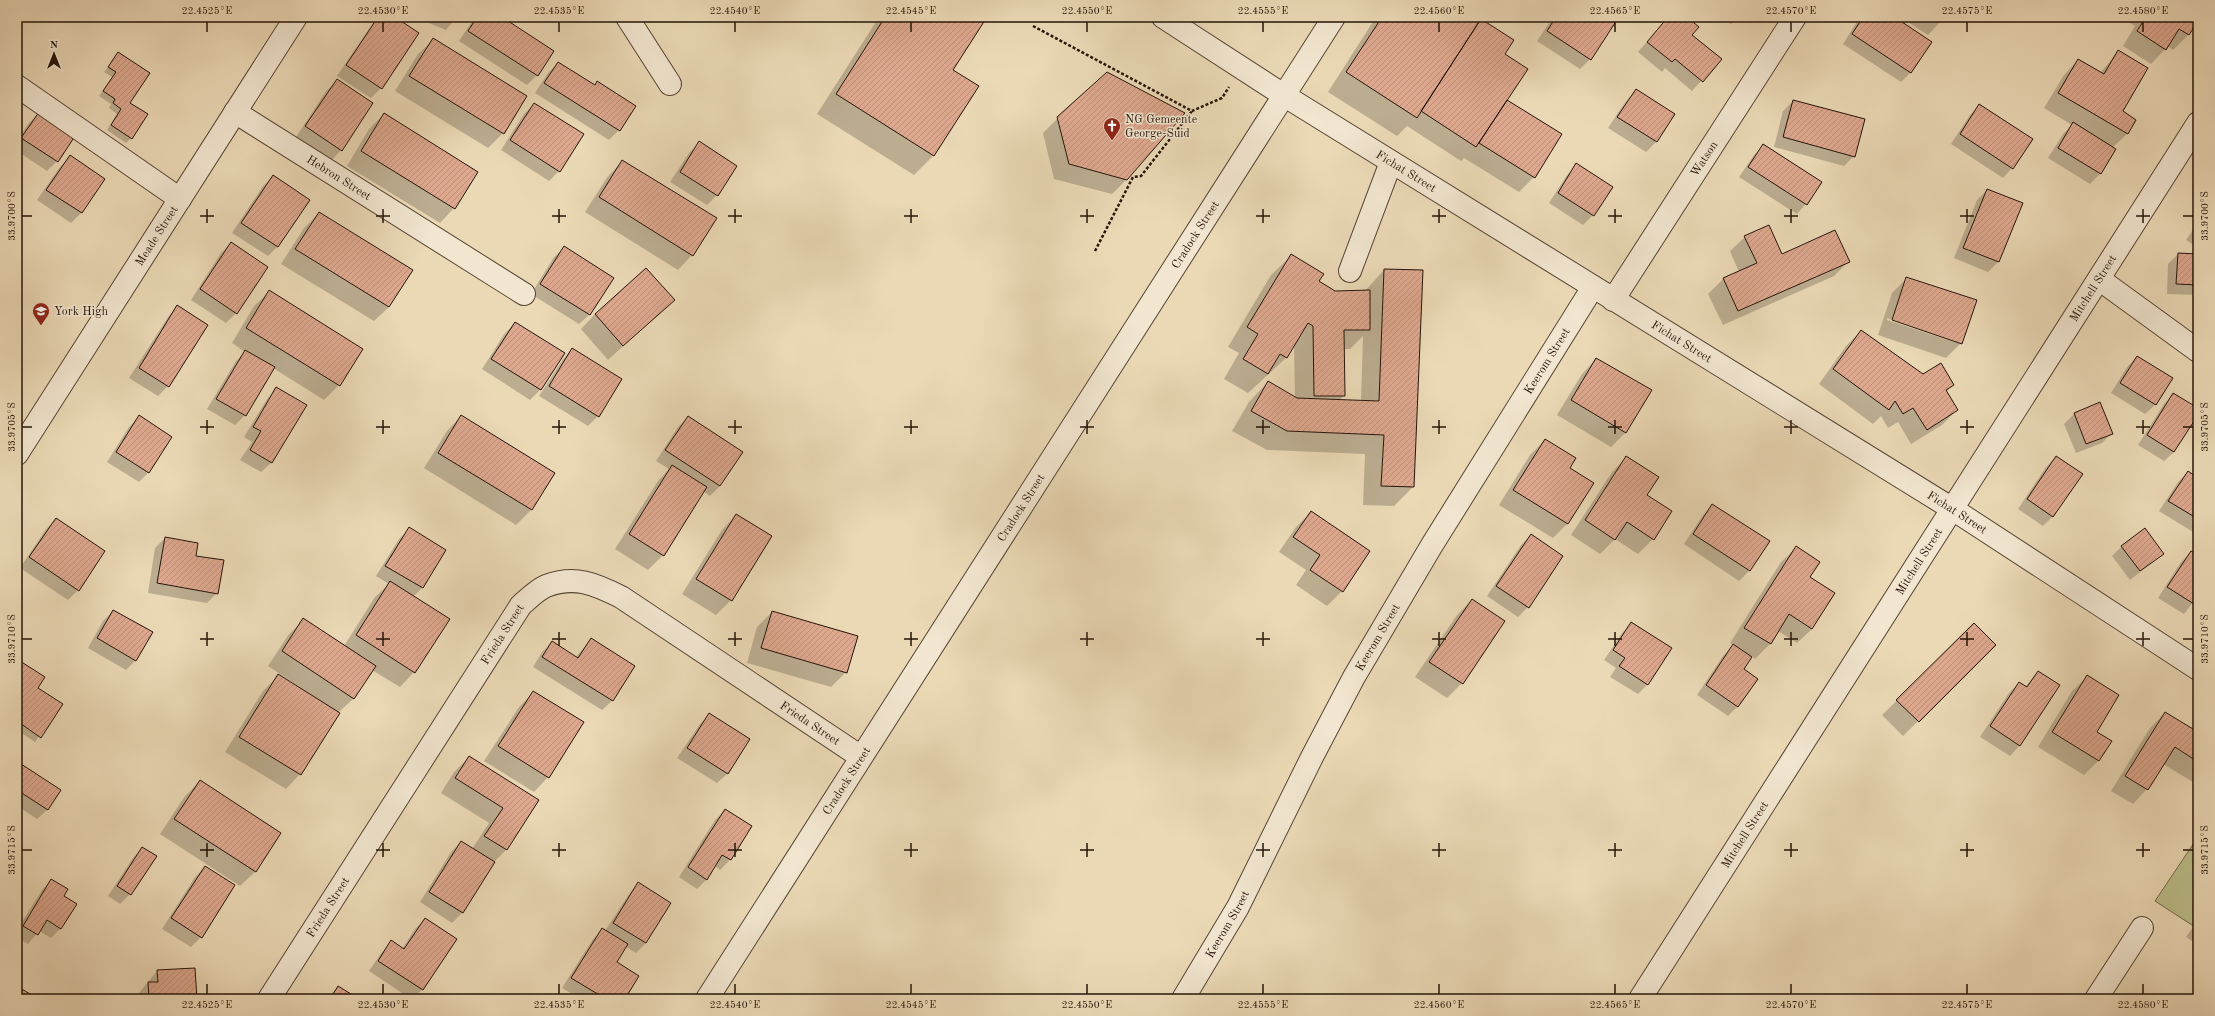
<svg xmlns="http://www.w3.org/2000/svg" width="2215" height="1016" font-family="'Old Standard TT',serif">
<style>
.green{fill:#bbbe8b;stroke:#70694a}
.shadow{fill:#0003;fill-rule:evenodd}
.building{fill:url(#building-hatch);stroke:#251409}
.lines{fill:none;stroke-linecap:round;stroke-linejoin:round}
.minor-casing{stroke:#564534;stroke-width:24}
.path{stroke:#251409;stroke-width:2.5;stroke-dasharray:3 2;stroke-linecap:butt}
.minor{stroke:#f2e6d0;stroke-width:22}
.ticks{fill:none;stroke:#251409;stroke-width:1.5}
.labels{text-anchor:middle;stroke-width:3;stroke-linejoin:round;paint-order:stroke}
.poi-label{font-size:12px;fill:#251409;stroke:#f2e6d0;text-anchor:start}
.street-label{font-size:12px;fill:#251409;stroke:#f2e6d0}
.neatline{fill:none;stroke:#251409;stroke-width:1.5}
.ticks-label{font-size:10px;text-anchor:middle;fill:#251409}
</style>
<defs>
<pattern id="building-hatch" width="6" height="6" patternUnits="userSpaceOnUse"><rect width="6" height="6" fill="#dea88f"/><path d="M-1 1l2-2M0 6l6-6M5 7l2-2" fill="none" stroke="#be907a"/></pattern>
</defs>
<rect width="100%" height="100%" fill="#ebd9b6"/>
<filter id="stains"><feTurbulence type="fractalNoise" baseFrequency=".005" numOctaves="4"/><feColorMatrix values="0 0 0 0 .2 0 0 0 0 .09 0 0 0 0 .02 0 0 0 .5 -.17"/></filter>
<radialGradient id="worn" r=".72"><stop offset=".6" stop-color="#630" stop-opacity="0"/><stop offset="1" stop-color="#630" stop-opacity=".3"/></radialGradient>
<!-- green -->
<path class="green" d="M2198 837V929L2155 901Z"/>
<!-- shadow -->
<path class="shadow" d="M377 17H393L418 33 381 88 371 98 337 76Z
M414 17H457L446 30Z
M475 17H500L553 51 537 75 527 85 459 41Z
M879 17H985L952 70 977 86 933 156 914 175 817 114Z
M1376 17H1481L1479 19 1512 40 1504 54 1506 100 1534 177 1519 192 1464 158 1461 161 1407 126 1397 136 1328 92Z
M1553 17H1605L1590 59 1580 69 1537 41Z
M1668 17H1685L1691 35 1720 60 1692 91 1665 68 1662 72 1638 52Z
M1719 17H1737L1731 24Z
M1860 17H1895L1911 72 1901 82 1843 44Z
M1900 17H1945L1928 35Z
M2121 17H2198V19L2188 35 2173 50 2168 46 2151 64 2123 46 2135 26Z
M433 40 503 133 488 148 395 91 418 54Z
M2119 51 2121 111 2135 120 2127 134 2112 148 2115 149 2100 174 2090 184 2048 158 2063 134 2072 125 2044 108 2064 75 2078 60 2100 73Z
M118 54 129 103 131 138 126 143 107 130 117 114 109 108 111 104 99 96 112 77 104 72Z
M558 63 594 86 597 83 619 130 609 140 535 93 548 73Z
M337 81 341 150 332 160 296 137 327 90Z
M1636 91 1673 115 1656 142 1646 152 1608 128 1626 101Z
M1793 101 1854 156 1844 166 1774 147 1783 111Z
M534 104 559 171 549 181 501 150 524 114Z
M1980 105 2012 168 2003 178 1951 144 1970 115Z
M39 113 57 161 47 171 17 151V141L29 123Z
M384 114 454 208 440 223 347 166 369 129Z
M1058 118 1127 179 1112 194 1054 179 1043 133Z
M699 143 717 195 707 205 670 182 689 153Z
M1764 145 1806 204 1797 214 1739 177 1754 155Z
M70 157 104 179 81 213 71 223 37 200 60 167Z
M623 161 692 255 678 270 585 212 608 176Z
M1577 165 1593 215 1583 225 1549 203 1567 175Z
M273 177 278 246 268 256 232 233 263 186Z
M1987 190 2021 203 1998 262 1988 272 1954 258 1977 200Z
M319 213 389 307 374 321 281 264 304 228Z
M2198 222V248L2186 240Z
M1745 237 1781 255 1849 261 1834 276 1723 325 1708 294 1723 279 1739 272 1730 251Z
M231 243 236 313 226 323 191 300 221 253Z
M564 248 612 278 589 315 579 324 531 294 554 257Z
M2178 254 2198 255V295L2167 294 2168 264Z
M1291 256 1318 282 1335 292 1365 291 1384 270 1413 487 1394 506 1363 505 1365 454 1267 450 1232 431 1249 402 1268 382 1295 398 1294 344 1286 358 1248 393 1224 379 1239 353 1228 347 1271 275ZM1363 336 1361 401 1339 400 1344 396 1343 349H1350Z
M1907 278 1961 343 1946 358 1878 335 1892 293ZM1887 318 1954 340V342L1887 320Z
M269 292 339 385 324 400 273 368 245 415 235 425 207 409 236 361 245 352 232 343 254 306Z
M673 300 608 360 581 329 595 314Z
M177 307 168 386 158 396 129 378 168 317Z
M515 323 563 354 540 390 530 400 482 369 505 333Z
M1861 331 1923 375 1953 385 1946 392 1957 410 1942 425 1911 444 1898 422 1888 428 1881 416 1873 424 1819 384 1846 346Z
M573 349 621 380 598 416 588 426 539 396 563 359Z
M2137 357 2171 379 2155 405 2145 414 2111 393 2127 367Z
M1596 359 1626 432 1611 447 1557 415 1582 374Z
M276 389 271 463 261 472 240 460 252 442 244 437 267 399Z
M2174 394 2198 410V413L2174 452 2164 461 2138 445 2164 404Z
M2099 404 2112 433 2102 443 2076 453 2064 424 2074 414Z
M461 416 554 473 531 510 516 525 424 468 447 431Z
M139 417 149 472 139 482 107 462 129 427Z
M688 417 742 452 720 486 710 496 703 491 663 555 648 570 615 549 658 481 669 469 656 461 678 427Z
M1545 440 1568 468V523L1553 538 1499 505 1530 455Z
M1627 457 1653 539 1638 554 1615 539 1600 554 1571 535 1612 472Z
M2056 457 2053 516 2043 526 2018 509 2046 467Z
M2188 472 2198 479V535L2159 511 2178 482Z
M1713 505 1768 542 1749 571 1739 581 1684 544 1703 515Z
M1311 512 1369 552 1342 591 1327 606 1296 585 1306 570 1279 552 1296 527Z
M736 515 731 600 716 615 682 594 722 530Z
M56 519 78 590 68 600 20 568 46 529Z
M409 529 445 551 422 588 413 597 414 672 400 687 372 670 354 698 339 712 300 774 286 789 225 752 263 691 278 676 300 689 301 688 268 666 289 634 304 620 344 646 375 597 389 584 376 576 399 539Z
M1531 535 1528 607 1518 617 1487 596 1521 545Z
M165 538 195 557 217 593 207 603 148 593 155 548Z
M2122 546 2163 554 2130 580 2112 556Z
M1796 548 1809 578 1812 629 1797 643 1778 631 1770 644 1755 659 1752 656 1743 670 1738 706 1728 716 1697 695 1723 656 1734 645 1730 643 1781 562Z
M2191 552 2198 556V596L2184 614 2158 598 2181 562Z
M1472 600 1462 683 1447 698 1415 677 1457 615Z
M113 611 136 660 126 670 88 648 103 621Z
M772 612 846 672 831 687 747 663 757 627Z
M1632 623 1648 684 1638 694 1610 677 1616 668 1604 660 1622 633Z
M1974 625 1995 645 1903 736 1882 715Z
M591 639 633 666 612 701 602 710 533 667 542 652 552 642 576 657Z
M20 663 37 689 61 704 35 742 17 730V666Z
M2038 672 2059 685 2019 746 2010 756 1980 737 2009 693 2019 683 2025 687Z
M2087 677 2098 761 2084 775 2038 747 2072 691Z
M534 692 548 777 534 792 484 761 519 707Z
M2165 713 2198 734V785L2163 764 2147 789 2133 804 2111 791 2150 728Z
M710 714 749 739 727 774 717 783 677 758 700 724Z
M469 757 538 800 506 850 494 862 462 913 452 923 420 902 451 852 461 842 472 849 489 823 441 793 454 772Z
M19 764 60 790 47 810 37 819 17 806V765Z
M200 781 280 833 255 872 240 886 160 834 185 796Z
M725 810 751 827 730 860 720 870 715 866 707 879 697 889 679 877 715 820Z
M143 848 130 894 120 904 108 896 133 858Z
M205 867 201 937 191 947 162 929 195 877Z
M51 880 61 928 51 938 39 931 28 944 17 938V930L42 890Z
M638 884 646 943 636 953 625 946 615 962 624 999H580L562 988 593 939 603 929 605 931 629 894Z
M425 919 455 939 422 990 411 999 369 971 382 952 392 942 402 949 415 929Z
M2198 920V945L2186 937Z
M157 971 196 999H139V993Z
M338 987 357 999H326Z"/>
<!-- building -->
<path class="building" d="M378 17H395L419 33 382 89 346 65Z
M477 17H502L554 51 538 76 468 31Z
M885 17H987L953 70 979 86 934 156 836 94Z
M1382 17H1482L1417 118 1346 72Z
M1556 17H1606L1615 23 1591 60 1547 31Z
M1668 17H1687L1699 27 1692 35 1722 59 1703 82 1675 59 1672 62 1647 42Z
M1863 17H1896V18L1932 42 1911 73 1852 34Z
M2146 17H2198V21L2189 35 2179 29 2166 50 2137 31Z
M1481 19 1514 40 1505 54 1528 69 1476 147 1421 111Z
M433 38 527 96 504 134 409 76Z
M2118 50 2148 68 2123 111 2136 120 2128 134 2058 93 2078 59 2104 74Z
M118 52 150 73 130 103 148 114 132 139 111 125 121 109 113 103 115 99 103 91 116 72 108 67Z
M558 62 595 85 597 81 636 106 620 131 544 83Z
M1107 72 1185 113 1127 180 1069 164 1057 117Z
M337 79 373 103 342 151 305 126Z
M1636 89 1675 114 1657 142 1617 117Z
M1507 100 1562 134 1535 178 1479 143Z
M1793 100 1865 119 1855 157 1783 137Z
M534 103 584 134 560 172 510 140Z
M1979 104 2033 139 2013 169 1960 134Z
M39 112 75 136 58 162 21 138Z
M384 113 478 172 455 209 361 151Z
M2073 122 2116 149 2101 174 2058 148Z
M699 141 737 166 718 196 680 172Z
M1763 144 1822 182 1807 205 1748 167Z
M70 155 105 179 82 213 46 190Z
M622 160 717 218 693 256 599 197Z
M1576 163 1613 187 1594 216 1558 193Z
M273 175 310 200 278 247 241 223Z
M1987 189 2023 203 1999 262 1963 248Z
M319 212 413 270 389 307 295 249Z
M1769 225 1782 254 1835 230 1850 262 1738 311 1723 278 1757 263 1744 236Z
M231 242 268 267 237 314 200 289Z
M564 246 614 278 590 315 540 284Z
M2178 253 2198 254V285L2176 284Z
M1291 254 1324 274 1319 281 1335 291 1370 290V330H1344L1345 396H1314L1313 326 1308 323 1287 358 1280 354 1268 374 1243 359 1258 334 1247 327Z
M646 268 675 300 623 346 595 314Z
M1384 269 1423 270 1414 487 1381 486 1384 435 1287 431 1251 411 1268 381 1297 398 1379 401Z
M1906 277 1977 300 1962 344 1892 320Z
M269 290 363 349 340 386 246 328Z
M177 305 208 325 169 387 139 368Z
M515 322 565 353 541 390 491 359Z
M1861 330 1923 374 1941 363 1954 385 1946 390 1958 410 1927 430 1913 408 1903 414 1895 401 1889 410 1833 369Z
M572 348 622 379 599 417 549 386Z
M245 350 275 367 246 416 216 399Z
M2137 356 2173 378 2156 405 2120 383Z
M1596 358 1652 390 1626 433 1571 400Z
M276 387 307 405 272 463 250 450 261 431 253 427Z
M2173 393 2198 408V415L2174 452 2147 435Z
M2100 402 2113 434 2086 444 2074 413Z
M139 415 172 437 149 473 116 452Z
M461 415 555 473 532 510 438 453Z
M688 416 743 452 720 486 665 450Z
M1545 439 1576 458 1570 468 1594 483 1568 524 1513 490Z
M1626 456 1659 477 1647 495 1672 511 1654 540 1627 522 1615 540 1585 520Z
M2056 456 2083 474 2053 517 2027 499Z
M672 465 707 487 664 556 629 534Z
M2188 471 2198 478V519L2168 501Z
M1712 504 1770 541 1750 571 1693 534Z
M1311 511 1370 551 1343 592 1310 570 1320 555 1293 537Z
M736 514 772 536 732 601 696 579Z
M56 518 105 551 79 591 29 557Z
M409 527 446 550 423 588 385 566Z
M2145 528 2164 554 2140 571 2121 546Z
M1531 534 1563 556 1529 608 1496 586Z
M165 537 198 543 196 556 224 560 218 594 157 583Z
M1796 546 1820 562 1810 577 1835 593 1812 629 1789 614 1771 644 1744 628Z
M2191 551 2198 555V598L2194 604 2167 587Z
M390 581 450 619 415 673 356 635Z
M1472 599 1505 621 1463 684 1429 662Z
M113 610 153 632 136 661 97 638Z
M772 611 858 636 847 673 761 648Z
M303 618 376 666 354 699 282 651Z
M1631 622 1672 648 1648 685 1619 666 1625 658 1613 650Z
M1974 623 1996 645 1919 722 1896 700Z
M591 638 635 666 613 701 542 657 552 641 578 658Z
M1733 644 1752 657 1744 669 1758 679 1738 707 1706 685Z
M20 661 45 677 38 688 63 704 41 738 17 721V666Z
M2038 671 2060 685 2020 746 1990 726 2019 682 2027 687Z
M278 674 340 713 301 775 239 737Z
M2087 675 2119 695 2097 732 2112 741 2099 761 2052 732Z
M533 691 584 722 549 778 498 746Z
M2165 712 2198 732V762L2175 747 2148 790 2125 776Z
M709 713 750 739 728 774 687 748Z
M469 756 539 800 507 850 484 836 503 808 455 778Z
M18 762 61 790 48 810 17 790Z
M200 780 281 833 256 872 174 819Z
M725 809 752 826 731 860 722 855 707 880 688 867Z
M461 841 495 862 463 913 429 892Z
M142 847 157 856 131 895 117 886Z
M205 866 235 885 202 938 171 918Z
M51 879 68 889 64 896 77 904 61 929 47 920 38 935 23 926Z
M638 882 671 903 646 943 613 923Z
M425 918 457 939 423 990 378 961 391 940 404 949Z
M602 928 628 944 617 962 639 976 625 999H606L571 978Z
M195 968 197 999H173V997L149 998 148 982H158L157 970Z
M17 986 38 999H17Z
M338 986 359 999H330Z"/>
<g class="lines">
<!-- minor casing -->
<g class="minor-casing">
<g id="minor">
<path d="M627 17 670 84"/>
<path id="s1" d="M1163 17 1285 96 1951 508 2198 669"/>
<path d="M17 86 180 199"/>
<path id="s2" d="M235 112 524 294"/>
<path d="M1350 271 1391 162"/>
<path d="M2099 279 2198 351"/>
<path id="s3" d="M1613 300 1795 17"/>
<path id="s4" d="M17 454 296 17"/>
<path id="s5" d="M269 999 521 605C528 599 537 590 546 586 575 575 595 584 621 597L861 757"/>
<path id="s6" d="M707 999 1334 17"/>
<path id="s7" d="M1183 999 1238 907 1312 757 1354 677 1432 545 1593 287"/>
<path id="s8" d="M1640 999 2198 123"/>
<path d="M2096 999 2142 928"/>
</g>
</g>
<!-- path -->
<path class="path" d="M1033 26 1192 111 1222 98 1229 87
M1095 251 1133 177 1141 176 1192 111"/>
<!-- minor -->
<use href="#minor" class="minor"/>
</g>
<!-- ticks -->
<path class="ticks" d="M207 22V32M383 22V32M559 22V32M735 22V32M911 22V32M1087 22V32M1263 22V32M1439 22V32M1615 22V32M1791 22V32M1967 22V32M2143 22V32M207 209V223M383 209V223M559 209V223M735 209V223M911 209V223M1087 209V223M1263 209V223M1439 209V223M1615 209V223M1791 209V223M1967 209V223M2143 209V223M22 216H32M200 216H214M376 216H390M552 216H566M728 216H742M904 216H918M1080 216H1094M1256 216H1270M1432 216H1446M1608 216H1622M1784 216H1798M1960 216H1974M2136 216H2150M2183 216H2193M207 420V434M383 420V434M559 420V434M735 420V434M911 420V434M1087 420V434M1263 420V434M1439 420V434M1615 420V434M1791 420V434M1967 420V434M2143 420V434M22 427H32M200 427H214M376 427H390M552 427H566M728 427H742M904 427H918M1080 427H1094M1256 427H1270M1432 427H1446M1608 427H1622M1784 427H1798M1960 427H1974M2136 427H2150M2183 427H2193M207 632V646M383 632V646M559 632V646M735 632V646M911 632V646M1087 632V646M1263 632V646M1439 632V646M1615 632V646M1791 632V646M1967 632V646M2143 632V646M22 639H32M200 639H214M376 639H390M552 639H566M728 639H742M904 639H918M1080 639H1094M1256 639H1270M1432 639H1446M1608 639H1622M1784 639H1798M1960 639H1974M2136 639H2150M2183 639H2193M207 843V857M383 843V857M559 843V857M735 843V857M911 843V857M1087 843V857M1263 843V857M1439 843V857M1615 843V857M1791 843V857M1967 843V857M2143 843V857M22 850H32M200 850H214M376 850H390M552 850H566M728 850H742M904 850H918M1080 850H1094M1256 850H1270M1432 850H1446M1608 850H1622M1784 850H1798M1960 850H1974M2136 850H2150M2183 850H2193M207 984V994M383 984V994M559 984V994M735 984V994M911 984V994M1087 984V994M1263 984V994M1439 984V994M1615 984V994M1791 984V994M1967 984V994M2143 984V994"/>
<!-- icons -->
<defs>
<g id="church-pin" transform="scale(0.9)"><path d="M0 17L-7.5 6A9.5 9.5 0 1 1 7.5 6Z" fill="#8f2418" stroke="#f2e6d0"/><path d="M-1.2-6h2.4v3.5h3.3v2.4h-3.3V6h-2.4V-.1h-3.3v-2.4h3.3Z" fill="#fff"/></g>
<g id="school-pin" transform="scale(0.9)"><path d="M0 17L-7.5 6A9.5 9.5 0 1 1 7.5 6Z" fill="#8f2418" stroke="#f2e6d0"/><path d="M0-5L7-2L0 1L-7-2ZM-4 1L0 2.5L4 1V4Q0 6-4 4Z" fill="#fff"/></g>
</defs>
<g fill-rule="evenodd">
<use href="#church-pin" x="1112" y="126"/>
<use href="#school-pin" x="41" y="311"/>
</g>
<g class="labels">
<!-- poi labels -->
<g class="poi-label">
<text x="1125" y="123">NG Gemeente<tspan x="1125" dy="14">George-Suid</tspan></text>
<text x="54" y="315">York High</text>
</g>
<!-- street labels -->
<g class="street-label">
<text dy="4" stroke="none"><textPath href="#s3" startOffset="168">Watson</textPath></text>
<text dy="4" stroke="none"><textPath href="#s1" startOffset="288">Fichat Street</textPath></text>
<text dy="4" stroke="none"><textPath href="#s2" startOffset="123">Hebron Street</textPath></text>
<text dy="4" stroke="none"><textPath href="#s4" startOffset="259">Meade Street</textPath></text>
<text dy="4" stroke="none"><textPath href="#s6" startOffset="907">Cradock Street</textPath></text>
<text dy="4" stroke="none"><textPath href="#s8" startOffset="843">Mitchell Street</textPath></text>
<text dy="4" stroke="none"><textPath href="#s1" startOffset="612">Fichat Street</textPath></text>
<text dy="4" stroke="none"><textPath href="#s7" startOffset="735">Keerom Street</textPath></text>
<text dy="4" stroke="none"><textPath href="#s6" startOffset="583">Cradock Street</textPath></text>
<text dy="4" stroke="none"><textPath href="#s1" startOffset="936">Fichat Street</textPath></text>
<text dy="4" stroke="none"><textPath href="#s8" startOffset="519">Mitchell Street</textPath></text>
<text dy="4" stroke="none"><textPath href="#s5" startOffset="433">Frieda Street</textPath></text>
<text dy="4" stroke="none"><textPath href="#s7" startOffset="411">Keerom Street</textPath></text>
<text dy="4" stroke="none"><textPath href="#s5" startOffset="805">Frieda Street</textPath></text>
<text dy="4" stroke="none"><textPath href="#s6" startOffset="259">Cradock Street</textPath></text>
<text dy="4" stroke="none"><textPath href="#s8" startOffset="195">Mitchell Street</textPath></text>
<text dy="4" stroke="none"><textPath href="#s5" startOffset="109">Frieda Street</textPath></text>
<text dy="4" stroke="none"><textPath href="#s7" startOffset="87">Keerom Street</textPath></text>
</g>
</g>
<!-- margin -->
<rect width="2215" height="1016" fill="none" stroke="#ebd9b6" stroke-width="44"/>
<!-- north arrow -->
<g transform="translate(54 54)" stroke="#f2e6d0" stroke-width="3" paint-order="stroke">
<path d="M0-3L7 15L0 10L-7 15Z" fill="#251409"/>
<text y="-6" font-size="11" font-weight="bold" text-anchor="middle" fill="#251409">N</text>
</g>
<rect x="22" y="22" width="2171" height="972" class="neatline"/>
<g class="ticks-label">
<text x="207" y="14">22.4525°E</text>
<text x="383" y="14">22.4530°E</text>
<text x="559" y="14">22.4535°E</text>
<text x="735" y="14">22.4540°E</text>
<text x="911" y="14">22.4545°E</text>
<text x="1087" y="14">22.4550°E</text>
<text x="1263" y="14">22.4555°E</text>
<text x="1439" y="14">22.4560°E</text>
<text x="1615" y="14">22.4565°E</text>
<text x="1791" y="14">22.4570°E</text>
<text x="1967" y="14">22.4575°E</text>
<text x="2143" y="14">22.4580°E</text>
<text transform="translate(11 216) rotate(-90)" y="4">33.9700°S</text>
<text transform="translate(2204 216) rotate(-90)" y="4">33.9700°S</text>
<text transform="translate(11 427) rotate(-90)" y="4">33.9705°S</text>
<text transform="translate(2204 427) rotate(-90)" y="4">33.9705°S</text>
<text transform="translate(11 639) rotate(-90)" y="4">33.9710°S</text>
<text transform="translate(2204 639) rotate(-90)" y="4">33.9710°S</text>
<text transform="translate(11 850) rotate(-90)" y="4">33.9715°S</text>
<text transform="translate(2204 850) rotate(-90)" y="4">33.9715°S</text>
<text x="207" y="1008">22.4525°E</text>
<text x="383" y="1008">22.4530°E</text>
<text x="559" y="1008">22.4535°E</text>
<text x="735" y="1008">22.4540°E</text>
<text x="911" y="1008">22.4545°E</text>
<text x="1087" y="1008">22.4550°E</text>
<text x="1263" y="1008">22.4555°E</text>
<text x="1439" y="1008">22.4560°E</text>
<text x="1615" y="1008">22.4565°E</text>
<text x="1791" y="1008">22.4570°E</text>
<text x="1967" y="1008">22.4575°E</text>
<text x="2143" y="1008">22.4580°E</text>
</g>
<rect width="100%" height="100%" filter="url(#stains)"/>
<rect width="100%" height="100%" fill="url(#worn)"/>
</svg>
